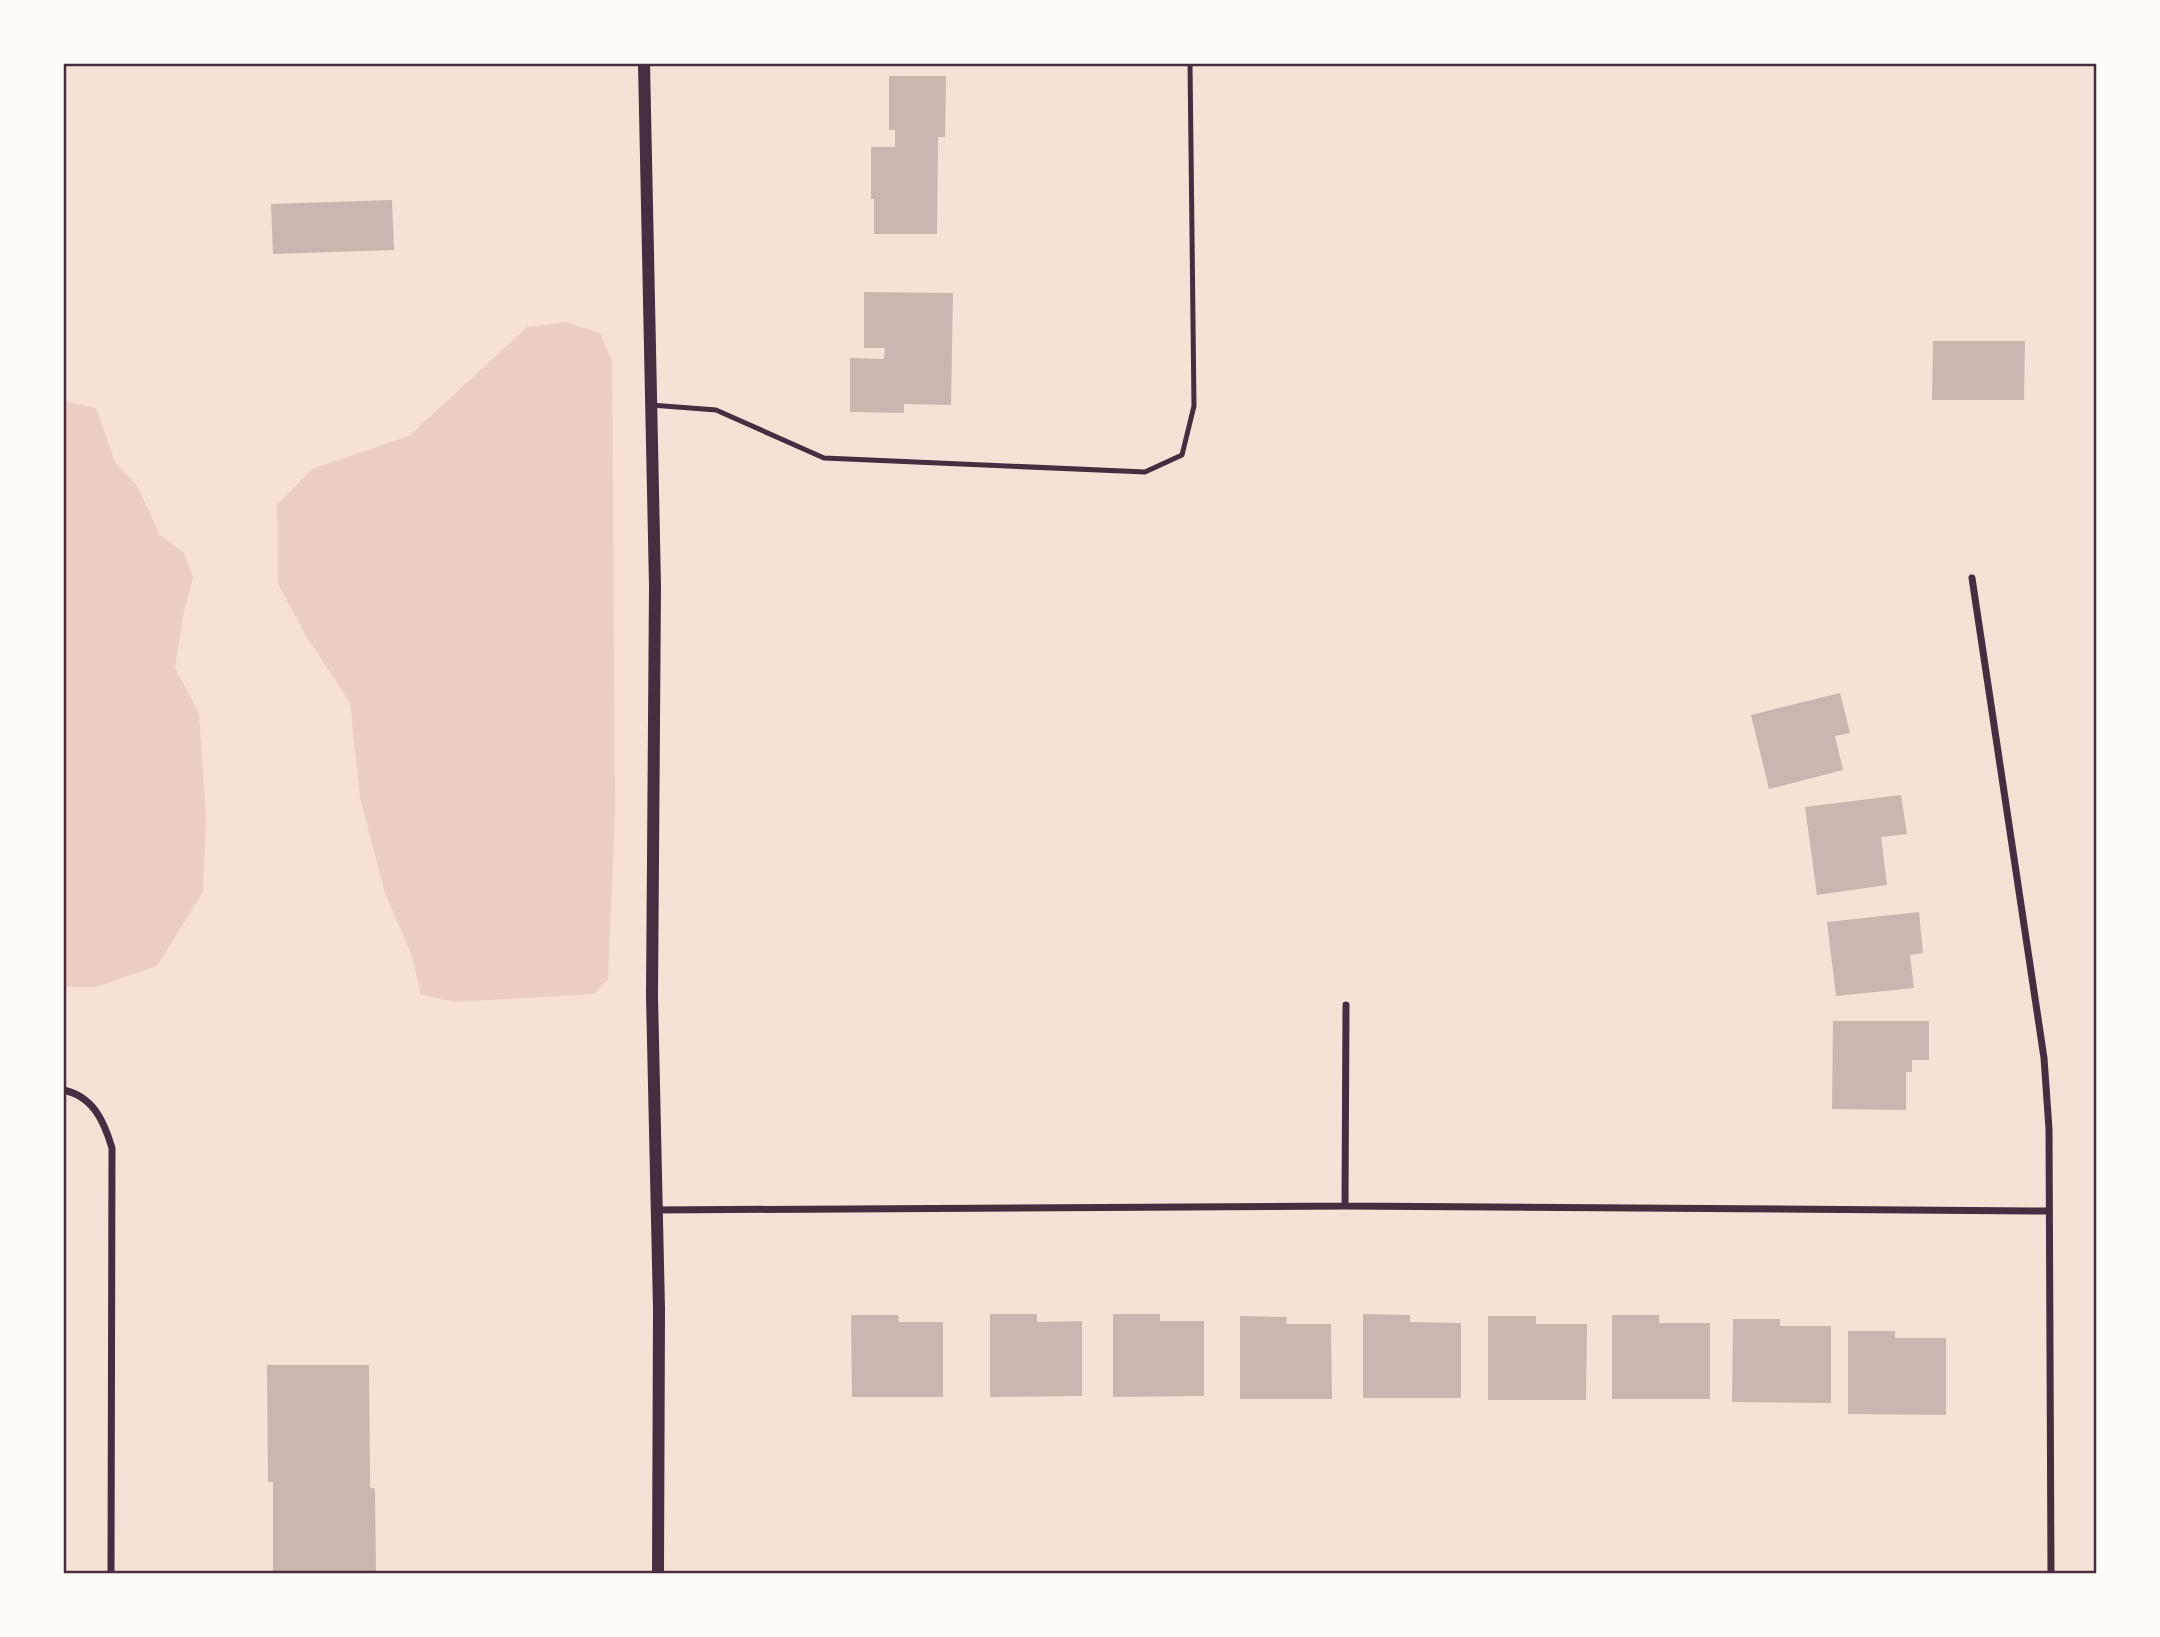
<svg xmlns="http://www.w3.org/2000/svg" width="2160" height="1637" font-family="Arial,sans-serif">
<style>
.green{fill:#ebcfc5}
.building{fill:#ccb4b1}
.lines{fill:none;stroke-linecap:round;stroke-linejoin:round}
.service{stroke:#4a2c40;stroke-width:5}
.minor{stroke:#4a2c40;stroke-width:7}
.tertiary{stroke:#4a2c40;stroke-width:12}
.neatline{fill:none;stroke:#4a2c40;stroke-width:2.5}
</style>
<rect width="100%" height="100%" fill="#f7e1d7"/>
<!-- green -->
<path class="green" d="M566 322 600 333 612 361 615 814 608 979 594 994 456 1002 421 995 412 956 385 893 360 798 350 703 306 636 278 584 277 505 312 469 409 436 527 327Z
M63 401 96 408 115 462 137 486 160 535 184 553 193 578 184 611 175 668 199 713 206 817 203 892 157 966 96 987H63Z"/>
<!-- building -->
<path class="building" d="M889 76H946L945 137H938L937 234H874V199H871V147H895V130H889Z
M392 200 394 250 273 254 271 204Z
M864 292 953 293 951 405 904 404V413L850 412V358L884 359 885 348H864Z
M1933 341H2025L2024 400H1932Z
M1840 693 1850 733 1835 736 1843 770 1769 789 1751 715Z
M1901 795 1907 834 1881 837 1887 885 1817 895 1805 807Z
M1919 912 1923 953 1910 955 1914 988 1836 996 1827 922Z
M1833 1021H1929V1060H1912V1072H1906V1110L1832 1109Z
M990 1314H1037V1322L1082 1321V1396L990 1397Z
M1113 1314H1160V1321H1204V1396L1113 1397Z
M1363 1314 1410 1315V1322L1461 1323V1398H1363Z
M851 1315H898L899 1322H943V1397H852Z
M1612 1315H1659V1323H1710V1399H1612Z
M1240 1316 1287 1317 1286 1324H1331L1332 1399H1240Z
M1488 1316H1536V1324H1587L1586 1400H1488Z
M1733 1319H1780V1326H1831V1403L1732 1402Z
M1848 1331H1895V1338H1946V1415L1848 1414Z
M267 1365H369L370 1487 375 1489 376 1574H273V1482H268Z"/>
<g class="lines">
<!-- service -->
<path class="service" d="M651 405 716 410 824 458 1145 472 1182 455 1194 406 1190 63"/>
<!-- minor -->
<path class="minor" d="M1972 578 2044 1058 2049 1129 2051 1574
M63 1090C93 1096 104 1121 112 1148L111 1574
M1345 1206 1346 1005
M656 1210 1345 1206 2048 1211"/>
<!-- tertiary -->
<path class="tertiary" d="M644 63 655 586 652 996 659 1309 658 1574"/>
</g>
<!-- border -->
<rect width="2160" height="1637" fill="none" stroke="#fffaf5" stroke-width="130"/>
<rect x="65" y="65" width="2030" height="1507" class="neatline"/>
</svg>
